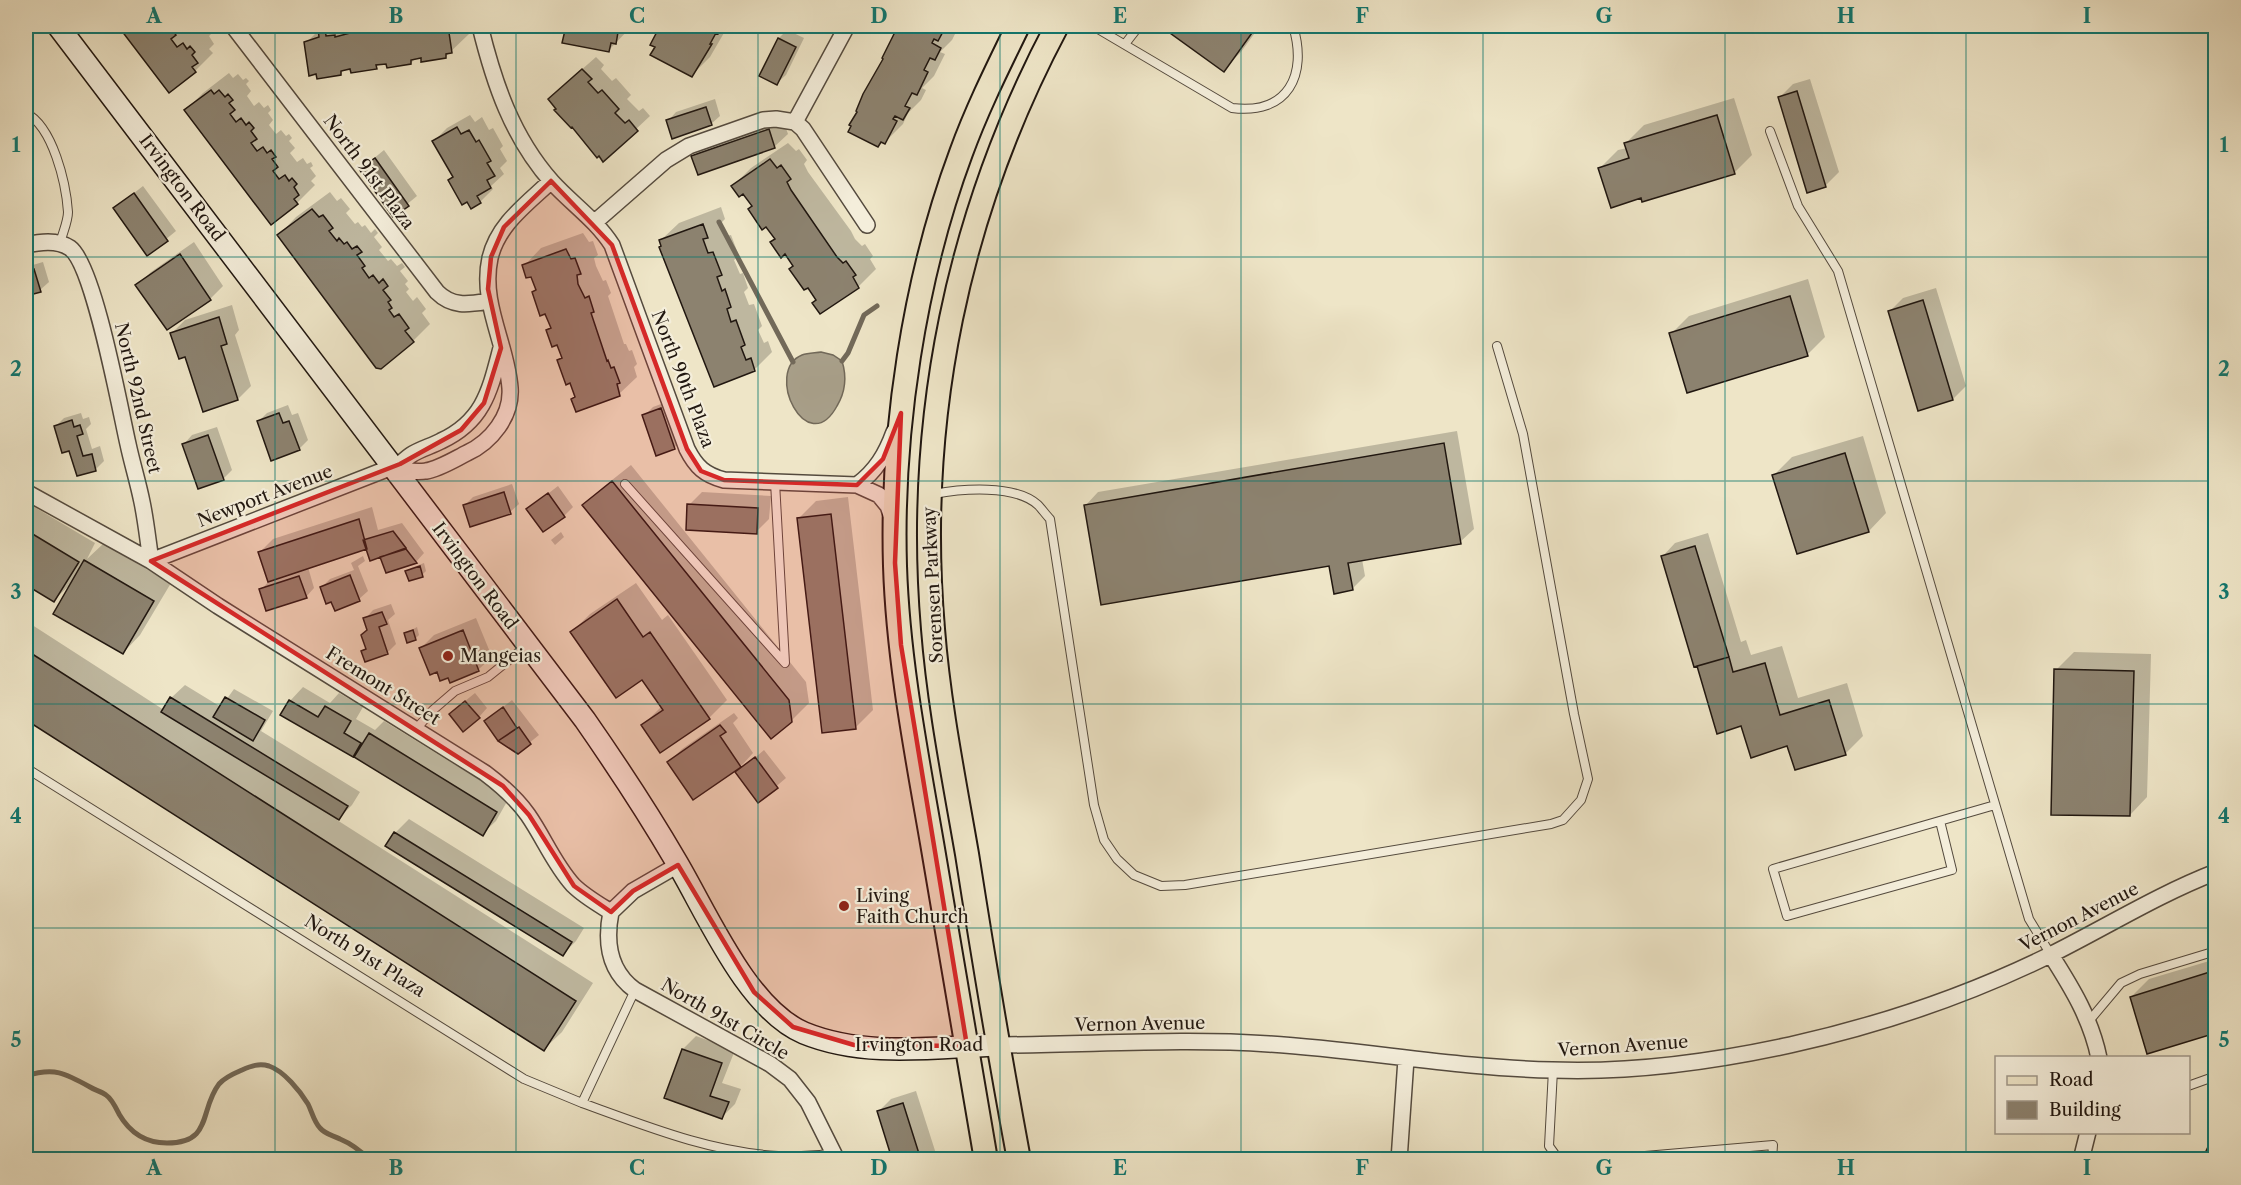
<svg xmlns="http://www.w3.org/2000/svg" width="2241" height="1185" font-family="'Libre Caslon Text',serif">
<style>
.water{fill:#a89f89;stroke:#726959;stroke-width:1.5}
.shadow{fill:#0003}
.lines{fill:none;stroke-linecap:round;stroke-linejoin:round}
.stream{stroke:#726959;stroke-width:5}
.building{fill:#8c826f;stroke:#211710;stroke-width:1.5}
.lane-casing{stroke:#544a3e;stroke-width:10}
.street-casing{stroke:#544a3e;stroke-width:18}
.secondary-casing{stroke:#211710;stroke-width:24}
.primary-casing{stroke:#211710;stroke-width:26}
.lane{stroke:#f4eedb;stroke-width:8}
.street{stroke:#f4eedb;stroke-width:15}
.secondary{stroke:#f4eedb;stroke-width:21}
.primary{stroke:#eee5c7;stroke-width:22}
.marked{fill:#d62828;fill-opacity:0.2;stroke:#d62828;stroke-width:4.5;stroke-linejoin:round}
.grid{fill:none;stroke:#0f766e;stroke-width:1.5;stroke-opacity:0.55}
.poi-dot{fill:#8f2418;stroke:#f4eedb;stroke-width:2}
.labels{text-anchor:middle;stroke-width:4.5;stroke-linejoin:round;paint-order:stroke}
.street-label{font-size:18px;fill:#211710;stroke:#f4eedb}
.poi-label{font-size:18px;fill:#211710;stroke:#f4eedb;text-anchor:start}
.neatline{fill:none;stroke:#0f766e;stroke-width:2}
.grid-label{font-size:20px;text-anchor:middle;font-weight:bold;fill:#0f766e}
</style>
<rect width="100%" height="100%" fill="#eee5c7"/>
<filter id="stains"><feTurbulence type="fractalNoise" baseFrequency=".00333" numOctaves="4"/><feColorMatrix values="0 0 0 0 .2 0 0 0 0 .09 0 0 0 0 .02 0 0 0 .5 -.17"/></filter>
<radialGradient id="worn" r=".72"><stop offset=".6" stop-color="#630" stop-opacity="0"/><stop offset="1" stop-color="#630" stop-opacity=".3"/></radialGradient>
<!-- water -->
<path class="water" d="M821 352 833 355 842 361C847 377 846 391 837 406 807 461 763 371 802 355 808 353 815 353 821 352Z"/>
<!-- shadow -->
<path class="shadow" d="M120 26H192L195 30 201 26 206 32 209 30 212 33 209 36 214 44 209 49 213 53 195 71 169 91Z
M323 26H468L469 34 445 57 422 56 417 57 411 63 388 62 380 63 376 67H352L346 68 340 74 306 43Z
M567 26H632L608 51 564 42Z
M662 26H728L710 57 692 75 652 44Z
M903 26H952L957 30 952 40 940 52 945 54 934 76 922 88 926 90 921 100 908 113 903 124 885 142 882 141 878 145 900 28Z
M1177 26H1260L1241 52 1223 70 1172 32Z
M787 30 804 38 786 75 777 83 779 38Z
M596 57 604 65 601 69 612 81 616 78 631 95 627 99 639 111 643 108 650 116 603 160 563 86Z
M229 73 233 78 238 74 243 80 246 78 249 81 246 84 251 91 247 96 254 106 259 102 264 108 268 105 271 110 268 113 273 120 269 125 276 134 281 130 286 136 289 134 292 138 289 141 295 148 290 153 297 162 303 158 307 164 311 162 313 166 310 168 316 176 311 181 315 185 297 203 271 223 186 110 203 93Z
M1810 79 1839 172 1825 186 1779 98 1793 84Z
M1734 98 1752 155 1734 173 1642 196 1600 168 1618 150 1627 148 1626 143 1644 125Z
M715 99 720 116 711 124 668 121 676 112Z
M470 115 475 122 482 117 489 130 493 128 503 146 500 149 507 161 500 168 504 174 491 186 493 189 480 202 454 176 434 141 447 128Z
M782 117 788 134 774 147 693 157 706 144Z
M788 143 796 151 799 149 807 160 804 164 808 172 851 231 855 239 862 246 865 244 873 256 870 259 876 269 858 287 817 299 743 192 733 186 751 168Z
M384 150 417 196 394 215 361 169Z
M143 186 176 231 148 254 115 208Z
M330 192 337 201 341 198 350 209 346 213 355 224 358 222 362 227 365 225 371 233 375 229 378 233 374 237 382 247 379 250 388 261 391 259 397 266 402 263 405 267 400 271 408 281 405 284 409 289 406 292 413 301 417 297 426 309 422 313 430 324 413 341 279 235 296 217Z
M721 207 725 219 721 223 726 236 731 235 739 256 734 260 740 274 743 273 748 288 744 292 749 305 754 304 762 326 758 330 764 343 768 341 772 352 754 370 715 385 661 240 679 223Z
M583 233 589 242 593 241 598 255 594 258 596 266 603 281 606 280 611 293 608 296 624 344H626L629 351 632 350 637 364 634 367 637 377 619 394 572 399 576 395 559 361 563 357 558 343 547 330 551 326 546 312 533 292 537 289 532 275 524 266 541 248Z
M194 242 223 286 210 299 137 285 151 272Z
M43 262 49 282 40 290 26 295V267Z
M1808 279 1825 337 1807 355 1671 334 1689 316Z
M1936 288 1966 386 1953 399 1890 311 1903 298Z
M232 305 239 330 235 335 251 386 238 399 186 355 172 333 185 320Z
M669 401 683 439 674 448 644 416 653 407Z
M288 405 292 415 298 413 308 440 299 449 259 421 267 413Z
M81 413 83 419 89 417 91 424 86 429 92 449 100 446 104 461 96 469 78 475 70 449 56 426 64 418Z
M217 427 232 470 223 479 184 444 192 435Z
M1457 431 1474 529 1460 542 1362 559 1365 576 1352 589 1330 564 1085 506 1098 492Z
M1863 436 1886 513 1869 531 1774 475 1792 457Z
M631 465 806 682 809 703 791 721 584 506 602 488Z
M512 484 519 504 510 512 464 506 473 497Z
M558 486 573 507 564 516 528 509Z
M702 492 771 496 769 519 756 532 689 505Z
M848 497 873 710 855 728 799 518 816 501Z
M26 502 95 543 87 559 103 544 171 583 140 635 123 653 72 583 54 600 26 583Z
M372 507 378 530 402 523 424 553 416 562 381 555 367 548 308 567 314 588 306 597 261 590 269 581 260 552 273 539Z
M561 532 564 537 555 545 551 540Z
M1708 533 1741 642 1746 640 1751 655 1782 646 1798 698 1847 683 1863 736 1845 754 1788 745 1742 724 1662 557 1675 543Z
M363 556 365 561 358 566 368 591 359 599 321 588 330 579 354 570 351 563Z
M424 563 426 571 422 575 407 571 411 568Z
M636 583 662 620 668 615 727 700 709 718 643 725 662 706 642 678 572 632 590 614Z
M391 604 395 614 388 620 396 644 388 652 366 660 363 651 367 647 368 629 365 619 373 610Z
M476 618 492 657 478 670 448 676 437 670 421 648 434 635Z
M26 621 164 710 171 698 185 685 221 707 234 689 273 711 261 731 360 792 352 805 337 820 593 983 562 1032 544 1049 26 718Z
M417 627 419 635 415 639 406 633Z
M2074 652 2151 654 2147 797 2130 815 2056 670Z
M303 687 330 703 339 693 363 707 356 719 375 730 384 721 509 798 496 821 482 834 362 746 353 755 282 714 290 701Z
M475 693 487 708 479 717 459 706Z
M512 700 539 735 518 752 499 740 486 721Z
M734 713 738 718 733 723 753 753 743 764 694 798 669 762 682 749Z
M764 750 786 778 759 801 737 773Z
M409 819 584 928 576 941 563 954 387 846 395 833Z
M2216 959V1031L2131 997 2149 979Z
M696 1036 735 1050 722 1083 741 1089 735 1104 722 1117 666 1097 683 1049Z
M916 1091 938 1160H898L878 1112 891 1099Z"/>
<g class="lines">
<!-- stream -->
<path class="stream" d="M719 222 793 362
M842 361 848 353 864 315 877 306
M26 1076C54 1067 65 1073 90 1087 95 1090 102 1092 106 1095 112 1099 116 1108 119 1114 130 1133 145 1143 167 1143 213 1143 199 1110 219 1084 225 1077 235 1073 242 1070 251 1066 259 1063 269 1066 284 1071 300 1091 308 1104 312 1112 314 1122 320 1128 326 1135 333 1135 340 1139 352 1144 361 1151 370 1160"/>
</g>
<!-- building -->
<path class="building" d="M118 26H173L170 27 176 35 171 39 177 47 183 43 187 49 190 46 195 52 192 55 198 63 192 67 196 72 169 93Z
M353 26H361V31L370 30V31L380 30V28L389 26H448L452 53 446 54V58L421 62V58L411 60V64L387 68 386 64 376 65 377 69 351 73 350 69 341 71V75L317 79 316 74 309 76 304 42 319 37 318 29 325 28 326 36 335 35V37L354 32Z
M566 26H619L616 44 611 43 609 52 562 43Z
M660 26H722L718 34 716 33 710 44H712L692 77 650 55 655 47 650 45Z
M903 26H946L938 41 934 39 932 43 941 48 935 60 930 58 924 70 928 72 917 95 912 93 905 106 910 108 903 120 895 116 893 119 897 121 885 144 881 142 878 147 848 132 851 126 849 125 857 112 856 111 863 94 883 59 882 58 896 30Z
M1175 26H1257L1224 72 1170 33Z
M778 38 796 47 777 85 759 76Z
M582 69 592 79 588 82 598 93 602 90 619 109 615 113 625 123 629 120 638 131 603 162 599 156 597 158 572 127 571 128 554 110 556 109 548 99Z
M211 90 214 94 219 90 225 97 228 94 233 100 229 103 235 110 230 114 236 122 241 118 246 125 249 122 254 128 251 131 257 139 251 143 257 151 263 147 267 153 271 150 276 157 272 159 278 167 273 171 279 179 285 175 289 181 292 178 297 184 294 187 299 195 294 199 298 204 271 225 184 110Z
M1797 91 1826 187 1807 193 1778 97Z
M706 107 712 125 672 139 666 120Z
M1717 115 1735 174 1642 202 1641 198 1611 208 1598 168 1629 158 1624 143Z
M457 127 461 134 469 130 476 142 479 140 491 161 487 163 495 176 487 180 491 188 477 196 481 203 471 209 467 202 462 205 448 180 453 177 432 141Z
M769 129 775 148 698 175 691 156Z
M375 158 409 206 393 217 359 169Z
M770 159 777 168 781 165 791 179 787 182 791 190 837 257 843 263 846 261 856 275 853 277 859 288 820 314 812 303 816 300 808 288 804 290 789 269 793 266 785 254 781 258 770 242 775 239 766 227 762 230 748 209 752 206 743 194 739 197 731 186Z
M134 193 168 241 147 256 113 208Z
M312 209 319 217 323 215 333 228 329 231 337 241 339 238 344 244 347 242 352 249 357 246 362 252 357 255 365 266 362 268 369 278 373 275 379 283 383 279 388 286 383 290 391 300 388 302 392 308 389 310 394 317 399 314 409 328 405 331 414 342 381 369 376 368 373 364 277 235Z
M703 224 708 238 703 239 708 253 713 252 722 275 717 277 722 291 725 289 731 307 727 309 731 322 736 320 745 345 741 347 746 360 751 358 755 371 714 387 659 247 661 246 659 240Z
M566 249 571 259 575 258 581 274 577 275 578 284 585 298 589 296 594 312 591 313 607 361 608 360 611 368 614 367 620 383 617 384 620 396 576 412 571 399 575 397 570 383 566 385 557 360 562 358 557 345 552 347 546 330 551 328 545 314 540 316 532 292 536 290 531 277 526 278 522 265Z
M180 254 211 300 167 330 135 285Z
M34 269 41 292 26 296V272Z
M1790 296 1808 356 1687 393 1669 333Z
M1923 300 1953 400 1918 411 1888 311Z
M219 317 227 344 221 346 238 400 203 412 185 357 179 359 170 333Z
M661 408 675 449 656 456 642 415Z
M279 413 283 423 289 421 300 450 271 461 257 421Z
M72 420 74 427 80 425 83 434 77 436 83 456 92 454 96 471 77 476 69 451 62 453 54 426Z
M208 435 224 480 198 489 182 444Z
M1444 443 1461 544 1348 563 1353 590 1334 594 1329 566 1101 605 1084 505Z
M1845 453 1869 532 1797 554 1772 475Z
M612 481 789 700 792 722 771 739 582 505Z
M504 492 511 514 470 527 463 505Z
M548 493 565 517 543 532 526 509Z
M687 504 758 508 757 534 686 530Z
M831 514 856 729 822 733 797 518Z
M359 519 367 549 268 582 258 552Z
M26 530 79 562 54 602 26 585Z
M393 531 406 548 370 561 363 540Z
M1695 546 1729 657 1694 667 1661 556Z
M406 549 417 563 386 573 380 557Z
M84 560 154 601 123 654 53 614Z
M420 566 423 577 409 581 405 571Z
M350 575 360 601 335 611 331 602 326 604 320 587Z
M299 576 307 598 266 611 259 589Z
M617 599 643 637 650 632 710 719 660 753 641 725 663 710 642 680 616 698 570 632Z
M382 612 387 624 379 627 388 654 365 662 361 651 366 649 361 635 367 630 363 618Z
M413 630 416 640 407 643 404 633Z
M463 630 479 671 450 683 448 678 440 681 437 672 430 675 419 648Z
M26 650 576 1001 544 1051 26 720Z
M1729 657 1733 672 1765 663 1780 715 1829 700 1846 755 1795 770 1787 746 1751 758 1741 726 1717 734 1697 666Z
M2054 669 2134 671 2130 816 2051 815Z
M170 697 348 806 339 820 161 712Z
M225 697 265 720 253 741 213 717Z
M289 700 318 717 325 706 351 721 344 733 361 743 353 757 280 715Z
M465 701 480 718 463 732 449 714Z
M503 707 517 728 498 741 484 721Z
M720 725 726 732 720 736 741 767 693 800 667 762Z
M519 727 531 744 518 754 498 741Z
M369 733 497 812 483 836 354 757Z
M755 757 778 788 758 803 735 772Z
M394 832 572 942 563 956 385 846Z
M2216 970V1033L2147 1054 2130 997Z
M682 1049 722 1063 710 1096 729 1102 722 1119 664 1098Z
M903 1103 921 1160 892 1159 877 1111Z
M2216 1129V1160H2202Z"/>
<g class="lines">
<!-- lane casing -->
<g class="lane-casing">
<path id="lane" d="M1093 26 1232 108C1288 115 1308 75 1293 26
M1125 44 1139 26
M26 113C53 127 66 183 68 212 68 222 62 234 60 244
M1770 131 1798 206 1838 271 2029 919 2051 955
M625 484 785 663 775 482
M934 494C961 489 1015 484 1038 505 1042 509 1046 515 1050 519L1094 805 1104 840 1117 859 1134 875 1161 886 1185 885 1551 824 1563 820 1581 800 1588 779 1574 714 1523 434 1497 346
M416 729 433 710 455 691 488 677 526 646
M26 768 524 1079 582 1103 635 990
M1940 821 1952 870 1787 916 1773 869 1995 805
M2089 1021 2121 983 2140 974 2216 951
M1553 1070 1549 1146 1559 1160
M2188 1086 2216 1076
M582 1103C646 1126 709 1152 778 1156 796 1157 815 1155 834 1154
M1645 1156 1773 1145 1772 1160"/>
</g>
<!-- street casing -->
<g class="street-casing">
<path id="street" d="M233 26 437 292C453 308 470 304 490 301
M480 26C494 83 512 137 552 182 572 204 596 220 612 245L687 449C696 467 705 475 724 480L857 485 879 495 888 506 892 518
M795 122 803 129 867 225
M795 122 847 26
M595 222 666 160 689 146 763 120 776 119 795 122
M26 245C39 242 57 239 70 248 94 265 120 409 128 444 132 463 138 482 142 502 146 521 148 541 151 561L392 467
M394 470C403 470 416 473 426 471 439 469 455 459 467 453 491 442 512 416 510 388 507 344 480 304 490 258 498 224 527 204 551 181
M394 470C399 465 405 459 411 455 420 449 432 446 441 441 484 421 490 390 501 348
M857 485C876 471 886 454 894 432
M26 492 151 561 218 606 485 773C501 785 516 798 528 815 544 838 554 864 573 885 584 896 598 904 611 912
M611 912C605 942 609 971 635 990L770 1064 790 1079 808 1102 837 1160
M611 912 633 891 678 865
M2051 955C2072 988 2091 1019 2099 1058
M998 1045C1088 1045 1179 1038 1269 1044 1364 1050 1457 1068 1552 1070 1632 1073 1712 1062 1790 1045 1880 1025 1969 995 2052 954 2106 927 2159 894 2216 872
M1399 1160 1406 1059
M2081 1160 2088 1132"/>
</g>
<!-- secondary casing -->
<g class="secondary-casing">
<path id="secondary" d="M58 26 585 720C617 766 648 813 676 861 707 913 747 1009 804 1033 865 1058 935 1047 998 1045"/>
</g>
<!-- primary casing -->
<g class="primary-casing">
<path id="primary" d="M986 1160C968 1054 950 949 932 843 916 751 898 659 895 566 891 432 914 279 961 153 977 109 998 67 1018 26
M1019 1160C1000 1058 983 956 967 854 954 779 939 705 933 629 915 418 958 212 1057 26"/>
</g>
<!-- lane -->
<use href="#lane" class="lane"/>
<!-- street -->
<use href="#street" class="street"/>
<!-- secondary -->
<use href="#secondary" class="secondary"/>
<!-- primary -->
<use href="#primary" class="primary"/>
</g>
<!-- marked area -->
<path class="marked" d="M551 181 612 245 687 449 701 471 724 480 857 485 883 459 901 413 895 563 901 645 967 1046 854 1045 793 1027 754 992 678 865 633 891 611 912 574 886 529 815 503 786 151 561 400 464 461 430 484 403 501 348 488 289 491 257 504 227Z"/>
<!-- grid -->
<path class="grid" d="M275 26V1160M516 26V1160M758 26V1160M1000 26V1160M1241 26V1160M1483 26V1160M1725 26V1160M1966 26V1160M26 257H2216M26 481H2216M26 704H2216M26 928H2216"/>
<!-- markers -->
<g class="poi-dot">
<circle cx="448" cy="656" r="6"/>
<circle cx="844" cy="906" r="6"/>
</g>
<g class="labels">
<!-- street labels -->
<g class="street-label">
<text transform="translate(369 172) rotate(53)" y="6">North 91st Plaza</text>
<text transform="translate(182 188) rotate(53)" y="6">Irvington Road</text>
<text transform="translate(683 379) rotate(69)" y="6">North 90th Plaza</text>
<text transform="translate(138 398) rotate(77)" y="6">North 92nd Street</text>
<text transform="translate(265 496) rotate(-21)" y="6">Newport Avenue</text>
<text transform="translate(475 576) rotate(53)" y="6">Irvington Road</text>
<text transform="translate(933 585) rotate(-93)" y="6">Sorensen Parkway</text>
<text transform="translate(383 686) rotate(32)" y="6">Fremont Street</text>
<text transform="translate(2079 917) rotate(-27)" y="6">Vernon Avenue</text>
<text transform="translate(365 956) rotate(32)" y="6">North 91st Plaza</text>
<text transform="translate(725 1019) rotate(30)" y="6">North 91st Circle</text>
<text transform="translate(1140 1024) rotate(-1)" y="6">Vernon Avenue</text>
<text x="919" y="1051">Irvington Road</text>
<text transform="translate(1623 1046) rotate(-4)" y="6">Vernon Avenue</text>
</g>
<!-- poi labels -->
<g class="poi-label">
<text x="460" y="662">Mangeias</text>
<text x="856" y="902">Living<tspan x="856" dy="21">Faith Church</tspan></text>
</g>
</g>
<!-- margin -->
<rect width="2241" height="1185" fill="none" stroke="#eee5c7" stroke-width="66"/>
<!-- legend -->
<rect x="1995" y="1056" width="195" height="78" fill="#f4eedb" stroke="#a0988a" stroke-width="1.5"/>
<rect x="2007" y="1076" width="30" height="9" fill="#eee5c7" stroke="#a0988a" stroke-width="1.5"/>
<text x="2049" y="1086" font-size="18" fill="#211710">Road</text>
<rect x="2007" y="1101" width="30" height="18" fill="#8c826f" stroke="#a0988a" stroke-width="1.5"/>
<text x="2049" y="1116" font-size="18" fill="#211710">Building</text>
<rect x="33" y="33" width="2175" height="1119" class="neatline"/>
<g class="grid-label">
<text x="154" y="23">A</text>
<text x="396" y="23">B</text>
<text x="637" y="23">C</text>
<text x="879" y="23">D</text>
<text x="1120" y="23">E</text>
<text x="1362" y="23">F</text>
<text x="1604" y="23">G</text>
<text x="1846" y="23">H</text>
<text x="2087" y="23">I</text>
<text x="16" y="152">1</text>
<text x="2224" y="152">1</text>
<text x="16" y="376">2</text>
<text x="2224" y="376">2</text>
<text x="16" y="599">3</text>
<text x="2224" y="599">3</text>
<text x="16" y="823">4</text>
<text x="2224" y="823">4</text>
<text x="16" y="1047">5</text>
<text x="2224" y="1047">5</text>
<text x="154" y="1175">A</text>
<text x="396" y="1175">B</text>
<text x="637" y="1175">C</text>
<text x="879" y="1175">D</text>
<text x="1120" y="1175">E</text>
<text x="1362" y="1175">F</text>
<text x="1604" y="1175">G</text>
<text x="1846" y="1175">H</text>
<text x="2087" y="1175">I</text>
</g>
<rect width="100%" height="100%" filter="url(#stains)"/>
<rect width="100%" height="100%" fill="url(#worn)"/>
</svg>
